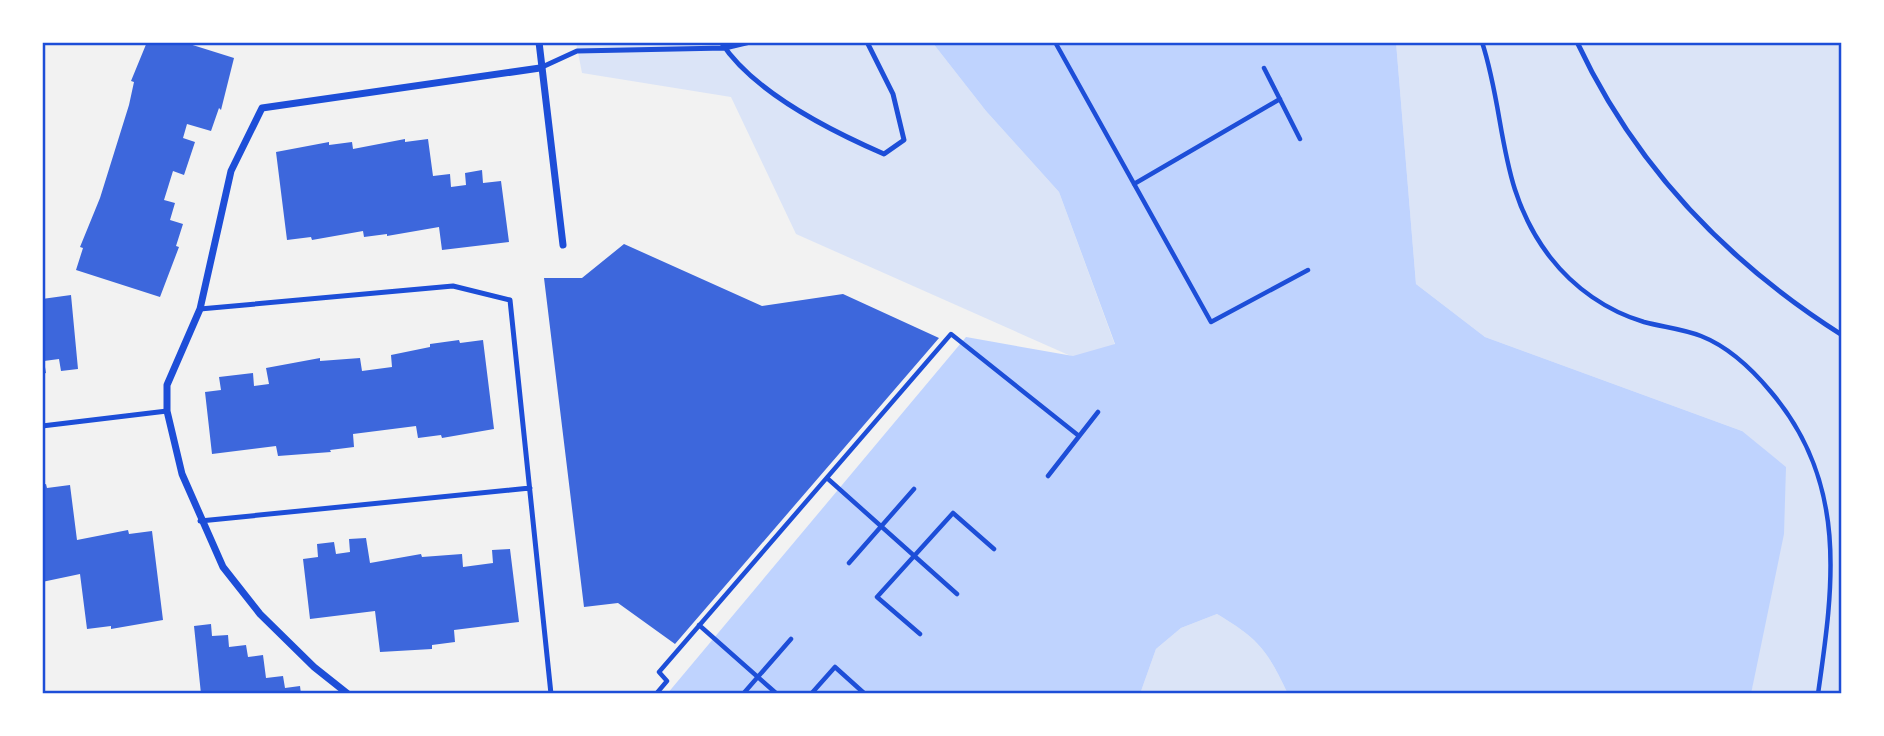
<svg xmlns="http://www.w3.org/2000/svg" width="1884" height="736" font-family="'Roboto Condensed',sans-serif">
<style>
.green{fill:#dbe4f7}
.water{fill:#bfd3fe}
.building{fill:#3d67dc}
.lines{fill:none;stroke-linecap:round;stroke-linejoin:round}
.path{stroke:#1d4ed8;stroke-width:4.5}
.service{stroke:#1d4ed8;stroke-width:5}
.minor{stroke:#1d4ed8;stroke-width:7}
.neatline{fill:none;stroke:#1d4ed8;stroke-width:2.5}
</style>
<rect width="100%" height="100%" fill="#f2f2f2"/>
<!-- green -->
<path class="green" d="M576 42H932L986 111 1059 192 1115 345 1073 357 796 234 731 97 582 73Z
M1396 42H1842V694H1751L1755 670 1742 431 1485 337 1416 284Z
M1217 614C1259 639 1267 650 1288 694H1140L1156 649 1181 628Z"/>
<!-- water -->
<path class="water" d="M932 42H1396L1416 284 1485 337 1742 431 1786 467 1784 534 1751 694H1288C1267 650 1259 639 1217 614L1181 628 1156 649 1140 694H667L966 337 1073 356 1115 344 1059 192 986 111Z"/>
<!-- building -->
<path class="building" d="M147 42H183L234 58 221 110 219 108 211 131 187 124 183 138 195 142 184 175 173 171 164 200 175 203 170 220 183 224 176 246 179 247 160 297 76 270 83 248 80 247 100 198 129 105 134 82 131 81Z
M405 139V142L428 139 433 176 450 174 451 187 466 185 465 173 482 170 483 183 501 181 509 242 442 250 439 227 387 236V234L364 237 363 231 312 240 311 237 287 240 276 152 329 142V145L352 142 353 149Z
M624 244 762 306 843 294 939 338 675 644 618 603 584 607 544 278H582Z
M71 295 78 369 61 371 59 359 44 361 46 373 42 374V299Z
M459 340 460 343 483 340 494 429 442 438 441 435 418 438 416 426 353 434 354 447 330 450 331 452 278 456 276 446 212 454 205 392 221 390 219 377 253 373 254 386 269 384 266 368 320 358V361L360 358 362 371 392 367 391 355 430 347V344Z
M46 484 47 488 70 485 77 540 128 530 129 534 152 531 163 620 111 629V626L87 629 80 574 42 582V485Z
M366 538 370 563 421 554 422 557 462 554 463 567 493 563 492 550 510 549 519 622 454 630 455 642 432 645V649L380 652 375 611 310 619 303 559 318 557 317 544 334 542 336 554 350 552 349 539Z
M211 624 212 636 228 635 229 647 246 645 248 657 263 655 266 678 283 676 285 688 300 686 301 694H201L194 626Z"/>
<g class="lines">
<!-- path -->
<path class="path" d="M1055 42 1211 322 1308 270
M1482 42C1507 119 1497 188 1550 257 1574 288 1607 311 1644 322 1663 327 1683 329 1701 336 1729 347 1752 369 1771 392 1848 483 1834 583 1818 694
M1264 68 1300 139
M1134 184 1280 99
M1048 476 1098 412
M827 478 957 594
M849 563 914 489
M699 625 777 694
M920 634 877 597 953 513 994 549
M656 694 667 681 659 672 951 334 1079 436
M743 694 791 639
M811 694 835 667 865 694"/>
<!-- service -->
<path class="service" d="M721 42C753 92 831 131 884 154L904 140 893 94 867 42
M1577 42C1635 166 1727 262 1842 335
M540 68 577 51 725 48 750 42
M200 309 453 286 510 300 551 694
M42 426 167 411
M200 521 530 488"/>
<!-- minor -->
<path class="minor" d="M539 42 563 245
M348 694 314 667 260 614 223 567 182 474 167 411V385L200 309 231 171 262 108 540 68"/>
</g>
<!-- border -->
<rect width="1884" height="736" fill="none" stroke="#ffffff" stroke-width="88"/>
<rect x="44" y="44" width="1796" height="648" class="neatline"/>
</svg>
